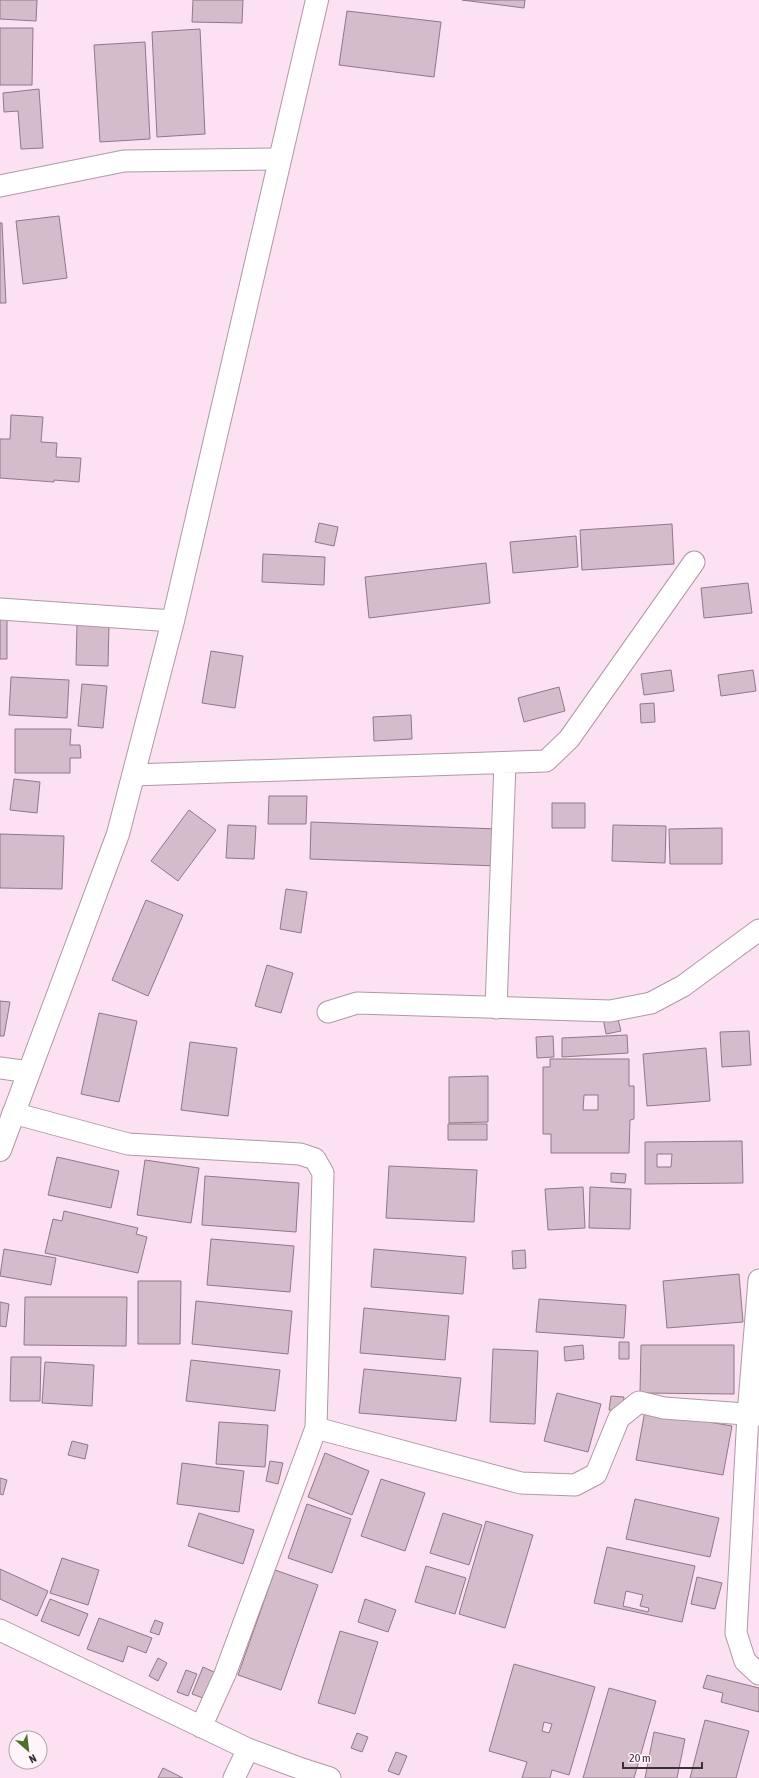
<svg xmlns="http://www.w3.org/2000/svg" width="759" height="1778" font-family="'Asap Condensed',sans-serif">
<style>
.building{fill:#d5bccb;stroke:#907887;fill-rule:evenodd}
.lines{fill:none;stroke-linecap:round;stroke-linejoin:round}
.street-casing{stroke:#b098a7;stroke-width:23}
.secondary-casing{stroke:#b098a7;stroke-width:24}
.street{stroke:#fff;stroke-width:21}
.secondary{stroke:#fff;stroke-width:22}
</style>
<rect width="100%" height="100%" fill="#fbe1f1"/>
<!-- building -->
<path class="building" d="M0 0H37L36 21 0 19Z
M193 0H243L242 23 192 22Z
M462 0H525L524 8Z
M347 11 441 22 434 77 339 65Z
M0 28H33L32 85H0Z
M200 29 205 134 157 137 152 32Z
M145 42 150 139 100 142 94 45Z
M39 89 43 148 21 149 18 111 4 112 3 93Z
M59 216 67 278 23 284 16 221Z
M0 223H2L6 303H0Z
M11 415 43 417 41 442 57 443 56 457 81 458 79 482 54 480V482L0 478V439H10Z
M319 523 338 527 334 546 315 542Z
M672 524 674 564 582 570 580 530Z
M576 536 578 567 513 573 510 542Z
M263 554 325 557 324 585 262 582Z
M486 563 490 603 369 618 365 577Z
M748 583 752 613 704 618 701 588Z
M0 611H7V659H0Z
M77 624 109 625 108 666 76 665Z
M211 651 243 656 235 708 202 703Z
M671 670 674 691 644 695 641 674Z
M753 670 756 691 721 696 718 675Z
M11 677 69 680 67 718 9 715Z
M82 684 107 686 103 728 78 726Z
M559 687 565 711 524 722 518 698Z
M654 703 655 722 641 723 640 704Z
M411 715 412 739 374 741 373 717Z
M15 729H71L70 745H80L81 758H70V773H15Z
M14 779 40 782 37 813 10 810Z
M269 796H307L306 824H268Z
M552 803H585V828H552Z
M189 810 216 830 178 881 151 861Z
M311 822 498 829 497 866 310 859Z
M228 825 256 826 254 859 226 858Z
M613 825 666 826 665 863 612 861Z
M722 828V864H670L669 829Z
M0 834 64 836 62 889 0 888Z
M286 889 307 892 301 933 280 929Z
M146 900 183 915 148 996 112 980Z
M267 965 293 973 281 1013 255 1006Z
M0 1001 10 1002 4 1036H0Z
M99 1013 137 1021 119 1102 81 1094Z
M617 1015 621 1031 606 1034 603 1018Z
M749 1031 751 1065 722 1067 720 1032Z
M627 1035 628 1053 562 1057V1038Z
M553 1036 554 1057 537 1058 536 1037Z
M190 1042 237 1048 228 1116 181 1110Z
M706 1048 710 1101 647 1106 643 1054Z
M550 1059H629V1086H634V1119L630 1120 629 1153H551V1134H543V1067H550ZM584 1095H598V1110H583Z
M488 1076V1122L449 1123V1077Z
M448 1124H487V1140H448Z
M742 1141 743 1183 645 1184V1142ZM657 1154H672L671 1167H657Z
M57 1157 119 1171 111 1208 48 1195Z
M145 1160 199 1168 191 1223 137 1215Z
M389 1166 477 1170 474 1222 386 1218Z
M611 1173 626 1174 625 1183 611 1182Z
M205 1176 299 1183 296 1232 202 1225Z
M583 1187 585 1228 548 1230 545 1189Z
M590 1187 631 1189 630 1229 589 1228Z
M64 1211 138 1228 136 1234 147 1237 138 1273 45 1253 53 1219 62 1221Z
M211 1239 294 1246 290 1292 207 1285Z
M4 1249 56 1258 51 1285 0 1276Z
M374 1249 466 1257 463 1294 371 1287Z
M525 1250 526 1268 513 1269 512 1251Z
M739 1274 743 1322 667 1328 663 1281Z
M138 1281H181L180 1344H138Z
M25 1297H127L126 1346 24 1345Z
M539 1299 626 1305 624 1338 536 1332Z
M196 1301 292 1311 288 1354 192 1344Z
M0 1302 9 1304 6 1327 0 1326Z
M364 1308 449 1316 445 1360 360 1353Z
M619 1342H629V1359H619Z
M583 1345 584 1359 565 1361 564 1347Z
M641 1345H734V1394L640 1393Z
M493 1349 538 1351 535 1424 490 1422Z
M11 1357H41L40 1401H10Z
M191 1360 280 1370 275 1411 186 1401Z
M45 1362 94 1365 92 1406 42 1403Z
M364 1369 461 1378 456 1421 359 1413Z
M557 1393 601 1404 588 1452 544 1441Z
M611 1396 624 1397 622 1411 609 1410Z
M645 1411 732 1426 723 1475 636 1460Z
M219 1422 268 1425 265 1467 216 1464Z
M72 1441 88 1445 85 1459 68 1455Z
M325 1453 369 1471 352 1515 308 1497Z
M270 1461 283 1463 278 1484 266 1481Z
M182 1463 244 1471 239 1512 177 1504Z
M0 1478 7 1480 3 1495 0 1494Z
M381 1479 425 1493 405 1551 361 1536Z
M635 1499 719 1518 710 1557 626 1539Z
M307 1504 351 1519 332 1573 288 1558Z
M199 1513 254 1530 243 1564 188 1546Z
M443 1513 482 1525 469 1565 430 1553Z
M486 1521 533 1535 505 1628 459 1614Z
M607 1547 695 1566 682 1622 594 1603ZM626 1591 643 1595 640 1606 649 1608 648 1612 623 1606Z
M62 1558 99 1570 88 1605 50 1593Z
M426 1566 466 1578 455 1614 415 1602Z
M0 1569 48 1591 37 1616 0 1599Z
M275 1570 318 1585 281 1690 238 1675Z
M697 1577 722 1583 715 1609 691 1604Z
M50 1599 88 1614 79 1636 41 1621Z
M365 1599 396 1610 388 1632 358 1622Z
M99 1618 152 1638 146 1653 128 1646 123 1662 87 1649Z
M155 1620 163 1623 159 1635 150 1632Z
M340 1631 378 1642 355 1714 318 1703Z
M158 1658 167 1663 158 1681 149 1676Z
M514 1664 595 1687 569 1775 552 1770 550 1778H522L527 1762 489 1751ZM544 1722 552 1724 549 1733 542 1731Z
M203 1667 214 1672 203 1698 192 1694Z
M186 1670 197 1674 188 1696 177 1692Z
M707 1675 759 1688V1712L721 1702 723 1693 703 1688Z
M609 1688 656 1701 634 1778H583Z
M705 1720 749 1731 736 1778H690Z
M654 1732 685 1739 677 1778H645Z
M357 1733 368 1737 362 1752 351 1748Z
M396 1752 407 1756 399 1775 388 1771Z
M163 1768 183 1778H158Z"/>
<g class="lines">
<!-- street casing -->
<g class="street-casing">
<path id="street" d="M0 186 124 161 280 159
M0 609 173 621
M133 775 546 761 569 739 694 562
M496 1008 505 763
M328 1012 357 1003 610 1011 651 1003 683 986 759 930
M0 1068 29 1072
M13 1113 128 1144 300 1154 315 1159 323 1173 316 1428 225 1674 201 1727
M759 1280 748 1415 736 1633 745 1661 759 1674
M316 1428 521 1483 575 1485 596 1474 619 1418 639 1402 664 1408 759 1415
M0 1630 248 1749 302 1769 330 1778
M234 1778 248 1749"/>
</g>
<!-- secondary casing -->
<g class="secondary-casing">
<path id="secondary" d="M0 1150 118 834 173 621 317 0"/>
</g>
<!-- street -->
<use href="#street" class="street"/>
<!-- secondary -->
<use href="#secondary" class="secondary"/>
</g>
<!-- north arrow -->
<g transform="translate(28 1750) rotate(152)"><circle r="19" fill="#fef4fa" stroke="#afa5ab"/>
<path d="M0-3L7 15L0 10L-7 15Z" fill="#4e7027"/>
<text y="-6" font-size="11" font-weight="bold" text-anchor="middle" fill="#392f35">N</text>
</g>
<!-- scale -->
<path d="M623 1762v6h79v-6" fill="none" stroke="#392f35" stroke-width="2"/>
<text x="629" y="1762" font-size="12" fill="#392f35" stroke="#fef4fa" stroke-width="3" paint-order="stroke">20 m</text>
</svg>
